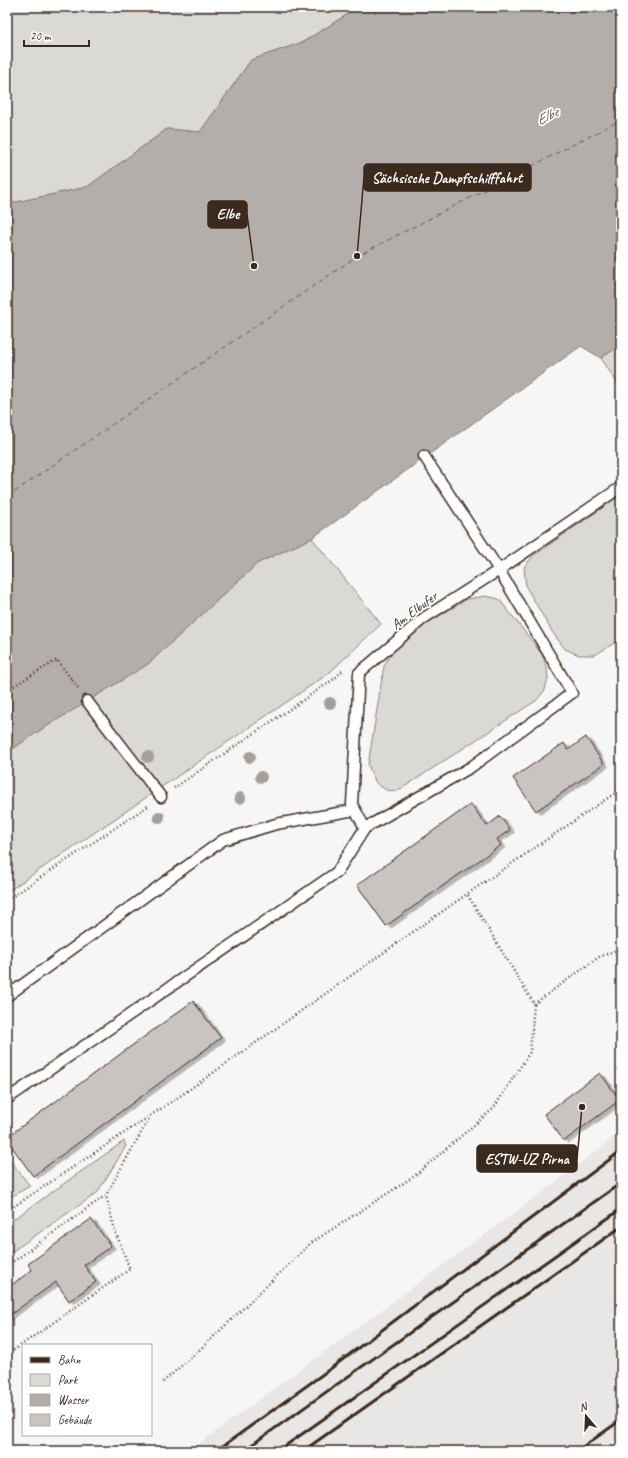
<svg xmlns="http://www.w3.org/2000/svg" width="628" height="1458" font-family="Caveat,sans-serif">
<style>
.built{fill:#e9e7e6}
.green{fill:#dbd9d6;stroke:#8b827a}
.water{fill:#b4aeaa;stroke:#847972}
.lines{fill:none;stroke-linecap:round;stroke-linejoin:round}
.ferry{stroke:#65584f;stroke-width:1;stroke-dasharray:5 4;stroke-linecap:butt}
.building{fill:#c9c3c1;stroke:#3b2a1e;filter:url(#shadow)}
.lane-casing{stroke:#3b2a1e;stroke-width:13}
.path{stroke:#3b2a1e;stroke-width:2.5;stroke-dasharray:1 3;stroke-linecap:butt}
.lane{stroke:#fff;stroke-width:10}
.rail{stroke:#3b2a1e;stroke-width:3}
.tree{fill:#a69e98}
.labels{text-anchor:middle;stroke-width:3.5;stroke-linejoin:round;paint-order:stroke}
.street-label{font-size:14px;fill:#3b2a1e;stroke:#fff}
.water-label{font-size:15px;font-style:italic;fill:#65584f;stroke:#fff}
.leader{fill:none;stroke:#3b2a1e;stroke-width:1.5}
.callout-dot{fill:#3b2a1e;stroke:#fff;stroke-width:1.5}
.callout{fill:#3b2a1e;stroke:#3b2a1e;stroke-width:1.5}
.callout-label{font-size:15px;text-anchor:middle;font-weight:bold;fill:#fff}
</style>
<defs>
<filter id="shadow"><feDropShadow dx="4.5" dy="2.5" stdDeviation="0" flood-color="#0004"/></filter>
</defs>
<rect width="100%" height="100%" fill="#f7f6f6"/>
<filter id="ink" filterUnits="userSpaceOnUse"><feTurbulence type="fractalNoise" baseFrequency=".025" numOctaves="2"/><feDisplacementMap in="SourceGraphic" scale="8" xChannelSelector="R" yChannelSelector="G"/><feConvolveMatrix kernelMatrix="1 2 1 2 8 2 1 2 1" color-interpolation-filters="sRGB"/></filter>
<g filter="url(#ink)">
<!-- built -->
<path class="built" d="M621 1132V1436L601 1451H189L533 1199Z"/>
<!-- green -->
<path class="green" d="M7 7H359L303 42 251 60 200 132 167 129 87 187 7 204Z
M621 345V389L601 358Z
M621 495V639L595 655H579L565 649 553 633 526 587 524 567 533 556Z
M312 538 381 624 328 674 7 892V753L39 731 148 664 258 563Z
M486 596 499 599 542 654 547 668 548 678 545 690 537 700 398 791 386 790 376 783 368 765 384 666 391 653 405 640 426 624 467 599Z
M124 1141 126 1146 97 1193 7 1255V1224Z
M7 1156 30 1186 7 1199Z"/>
<!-- water -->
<path class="water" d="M359 7H621V345L601 358 581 346 312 538 258 563 148 664 39 731 7 753V204L87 187 167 129 200 132 251 60 303 42Z"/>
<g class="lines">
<!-- ferry -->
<path class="ferry" d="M7 497 357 256 621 120"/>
</g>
<!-- building -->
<path class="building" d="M586 737 604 764 536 811 513 778 564 743 568 750Z
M471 804 487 826 500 816 510 830 497 839 501 845 386 926 357 885Z
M193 1001 221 1038 33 1176 7 1140V1137Z
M600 1073 620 1100 564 1141 544 1114Z
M91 1219 111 1246 84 1265 96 1282 69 1301 56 1282 7 1317V1282L10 1286 32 1270 28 1264Z"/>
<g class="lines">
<!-- lane casing -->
<g class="lane-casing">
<path id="lane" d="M87 701 161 797
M365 828 352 804 359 673 424 618 499 570 621 487
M7 996 223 840 276 824 355 810
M7 1099 337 872 365 828 471 767 572 693 499 570 424 456"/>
</g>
<!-- path -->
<path class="path" d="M7 690 57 660 78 688
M174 788 334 679 343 670
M7 900 148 806
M534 1004 599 957 621 948
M7 1211 183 1094 467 894 621 789
M7 1266 106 1195 150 1117
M7 1355 130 1269 115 1231 106 1195
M163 1382 206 1344 311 1243 413 1177 493 1109 530 1052 534 1004 467 894"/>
<!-- lane -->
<use href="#lane" class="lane"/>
<!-- rail -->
<path class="rail" d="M216 1451 330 1369 621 1151
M243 1451 621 1183
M278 1451 621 1209
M303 1451 621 1227
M577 1451 621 1420"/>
</g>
<!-- trees -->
<g class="tree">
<circle cx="330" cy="703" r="6"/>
<circle cx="148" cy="757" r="6"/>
<circle cx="250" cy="757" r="6"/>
<circle cx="261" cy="777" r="6"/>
<circle cx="240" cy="798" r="6"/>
<circle cx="159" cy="817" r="6"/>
</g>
</g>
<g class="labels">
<!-- street labels -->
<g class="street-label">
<text transform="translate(414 610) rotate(-37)" y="5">Am Elbufer</text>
</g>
<!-- water labels -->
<g class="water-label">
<text transform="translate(547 116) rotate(-27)" y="5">Elbe</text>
</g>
</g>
<!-- callouts -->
<path class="leader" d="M357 256L364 177M254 266L247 214M582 1107L577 1159"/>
<g class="callout-dot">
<circle cx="357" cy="256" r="4"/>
<circle cx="254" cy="266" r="4"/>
<circle cx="582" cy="1107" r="4"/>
</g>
<g class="callout">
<rect x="364" y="164" width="167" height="27" rx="4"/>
<rect x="208" y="201" width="39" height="27" rx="4"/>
<rect x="477" y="1145" width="100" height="27" rx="4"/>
</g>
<g class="callout-label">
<text x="447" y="183">Sächsische Dampfschifffahrt</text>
<text x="228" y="219">Elbe</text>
<text x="527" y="1164">ESTW-UZ Pirna</text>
</g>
<!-- margin -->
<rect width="628" height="1458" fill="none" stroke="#fff" stroke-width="24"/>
<rect x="12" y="12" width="604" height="1434" fill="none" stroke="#3b2a1e" stroke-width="1.5" filter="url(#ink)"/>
<!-- legend -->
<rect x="22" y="1344" width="130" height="92" fill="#ffffff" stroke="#b1aaa5"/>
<rect x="30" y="1357" width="20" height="6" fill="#3b2a1e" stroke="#b1aaa5"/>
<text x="58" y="1364" font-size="12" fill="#3b2a1e">Bahn</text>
<rect x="30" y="1374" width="20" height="12" fill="#dbd9d6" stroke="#b1aaa5"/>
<text x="58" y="1384" font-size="12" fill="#3b2a1e">Park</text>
<rect x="30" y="1394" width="20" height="12" fill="#b4aeaa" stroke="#b1aaa5"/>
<text x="58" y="1404" font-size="12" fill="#3b2a1e">Wasser</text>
<rect x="30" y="1414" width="20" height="12" fill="#c9c3c1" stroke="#b1aaa5"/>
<text x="58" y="1424" font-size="12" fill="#3b2a1e">Gebäude</text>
<!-- north arrow -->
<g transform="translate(586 1416) rotate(341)" stroke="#ffffff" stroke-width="3" paint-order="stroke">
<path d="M0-3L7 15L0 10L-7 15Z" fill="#3b2a1e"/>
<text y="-6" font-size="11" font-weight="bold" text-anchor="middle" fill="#3b2a1e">N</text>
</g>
<!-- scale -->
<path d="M24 40v6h65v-6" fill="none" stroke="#3b2a1e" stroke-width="2"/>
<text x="30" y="40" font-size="12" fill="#3b2a1e" stroke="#ffffff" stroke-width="3" paint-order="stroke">20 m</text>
</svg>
